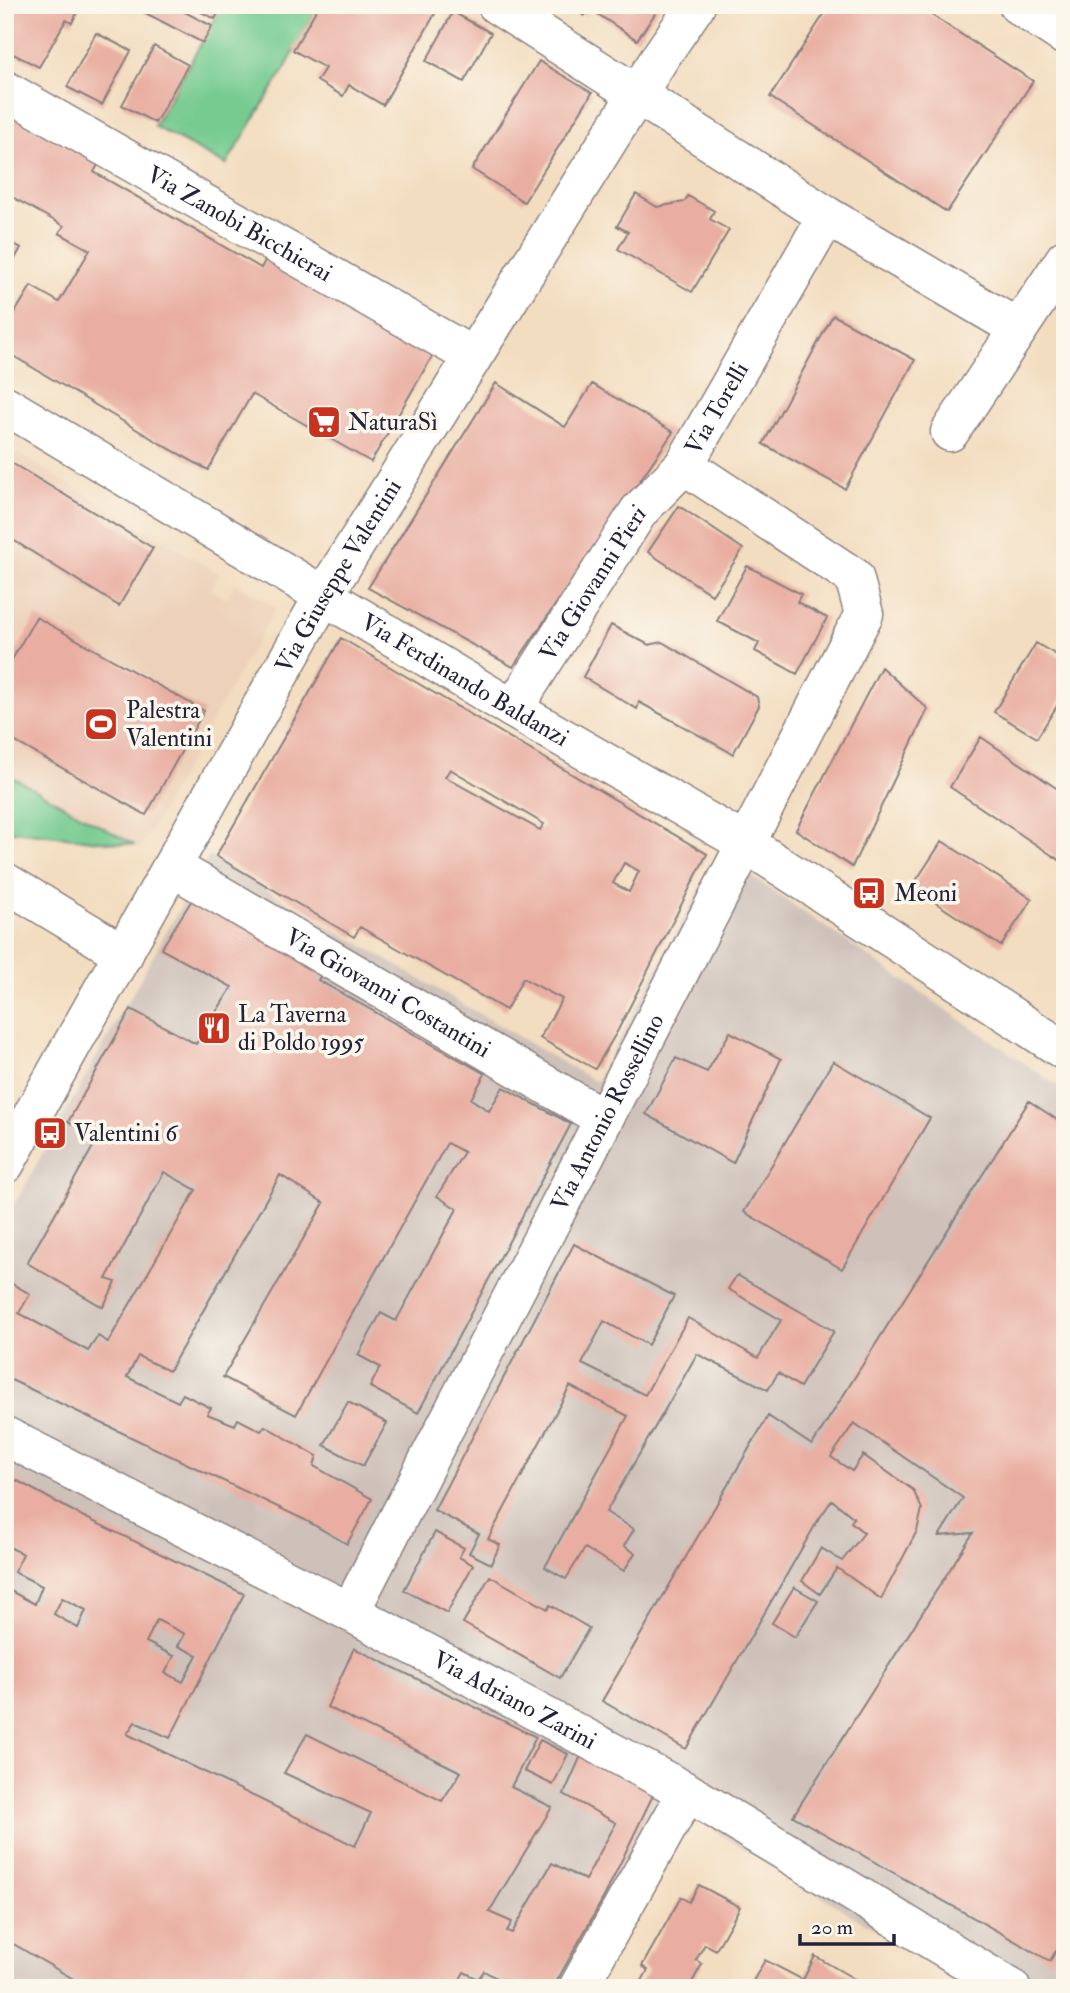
<svg xmlns="http://www.w3.org/2000/svg" width="1070" height="1993" font-family="'IM FELL Double Pica',serif">
<style>
.built{fill:#edd1ba}
.industrial{fill:#cec1ba}
.green{fill:#74cb90;stroke:#4b7666;stroke-width:2}
.building{fill:#e9aea1;fill-rule:evenodd}
.lines{fill:none;stroke-linecap:round;stroke-linejoin:round}
.minor-casing{stroke:#8a807e;stroke-width:41}
.minor{stroke:#fff;stroke-width:38}
.labels{text-anchor:middle;stroke-width:7;stroke-linejoin:round;paint-order:stroke}
.street-label{font-size:24px;fill:#22223b;stroke:#fbf7ec}
.poi-label{font-size:24px;fill:#22223b;stroke:#fbf7ec;text-anchor:start}
</style>
<rect width="100%" height="100%" fill="#fbf7ec"/>
<filter id="ink" filterUnits="userSpaceOnUse"><feTurbulence type="fractalNoise" baseFrequency=".0143" numOctaves="2"/><feDisplacementMap in="SourceGraphic" scale="14" xChannelSelector="R" yChannelSelector="G"/><feConvolveMatrix kernelMatrix="1 2 1 2 8 2 1 2 1" color-interpolation-filters="sRGB"/></filter>
<filter id="wash" filterUnits="userSpaceOnUse"><feTurbulence type="fractalNoise" baseFrequency=".00686" numOctaves="4" result="noise"/><feDisplacementMap in="SourceGraphic" scale="28" xChannelSelector="R" yChannelSelector="G"/><feGaussianBlur stdDeviation="1.57" result="paint"/><feColorMatrix in="noise" values="0 0 0 0 0 0 0 0 0 0 0 0 0 0 0 0 0 1.4 0 .05"/><feComposite in="paint" operator="in"/></filter>
<g filter="url(#wash)">
<rect width="100%" height="100%" fill="#f3ddc0"/>
<!-- built -->
<path class="built" d="M5 446 220 574 211 590 225 599 235 583 276 607 140 849 5 773Z"/>
<!-- industrial -->
<path class="industrial" d="M719 854 1065 1091V1988H970L662 1798 557 1988H5V1221L209 856 596 1082Z"/>
<!-- green -->
<path class="green" d="M223 5H319L287 65 226 165 154 126Z
M5 773 135 845 5 830Z"/>
<g id="blocks">
<!-- building -->
<path class="building" d="M13 5H81L72 23 66 20 39 67 5 50V23Z
M130 5H171L212 26 203 43Z
M187 5H223L215 19Z
M319 5H440L383 105 349 85 343 96 317 81 325 68 293 50Z
M570 5H661L637 40 590 9 584 16Z
M830 5H916L1033 81 947 212 770 97Z
M453 12 491 33 464 82 426 61Z
M96 33 131 51 102 105 67 87Z
M154 46 188 65 155 123 122 105Z
M539 61 592 93 524 202 472 169Z
M5 112 100 161 94 172 261 268 269 253 437 348 371 462 252 394 208 470 161 444 5 351V329L31 286 59 302 90 250 59 233 64 226 5 193Z
M636 194 657 207 684 202 688 196 714 211 710 219 729 230 692 292 618 249 628 232 617 226Z
M5 239 21 248 5 276Z
M833 315 915 360 845 489 763 444Z
M496 383 565 427 592 384 673 432 513 667 368 588Z
M5 459 153 548 119 606 5 535Z
M679 506 743 549 712 595 648 552Z
M747 566 801 594 797 602 827 618 797 674 755 651 759 643 717 621Z
M36 617 204 711 146 815 5 736V672Z
M611 625 649 645 662 642 757 697 759 706 733 754 639 702 637 709 583 677Z
M341 638 707 854 618 1030 595 1069 540 1038 562 999 523 978 506 1010 360 927 354 937 216 856ZM450 769 544 824 540 830 445 777ZM624 863 639 871 629 892 613 883Z
M1036 643 1065 660V693L1037 738 994 712Z
M881 667 928 709 852 867 796 830Z
M981 737 1065 794V864L950 787Z
M942 841 1032 899 1001 946 912 887Z
M195 895 323 972 318 980 485 1074 471 1099 489 1111 503 1087 571 1124 418 1413 370 1387 380 1367 358 1355 381 1313 396 1321 457 1209 437 1196 464 1152 447 1143 296 1415 223 1377 324 1203 280 1175 169 1371 138 1356 127 1377 178 1402 183 1394 211 1408 207 1414 235 1425 238 1419 261 1431 265 1426 317 1456 314 1466 372 1499 347 1544 305 1520 5 1377V1280L30 1294 19 1313 88 1351 98 1336 108 1342 196 1190 164 1172 106 1279 116 1282 103 1307 27 1263 98 1138 68 1122 131 1009 196 1044 232 987 161 949Z
M730 1032 781 1059 733 1163 646 1114 676 1058 707 1072Z
M833 1061 930 1118 842 1269 744 1212Z
M1029 1101 1065 1125V1935L1050 1961 793 1816 973 1533 939 1536 963 1498 854 1423 831 1457 852 1471 863 1455 913 1490 922 1509 917 1531 881 1599 837 1568 820 1594 802 1581 821 1548 842 1561 864 1533 851 1522 854 1518 832 1500 817 1522 686 1749 602 1701 768 1416 812 1445Z
M574 1244 674 1296 648 1345 604 1321 582 1364 645 1395 688 1318 758 1358 781 1320 728 1289 737 1275 834 1331 800 1387 778 1373 768 1390 697 1354 606 1512 634 1529 624 1546 635 1553 624 1571 585 1548 566 1579 545 1567 628 1416 570 1386 488 1539 500 1545 491 1564 469 1553 479 1534 434 1510Z
M348 1402 387 1423 363 1466 324 1445Z
M5 1474 80 1515 244 1594 170 1738 135 1722 127 1734 355 1846 371 1813 284 1773 307 1734 442 1801 461 1772 327 1707 354 1648 536 1737 511 1787 552 1807 489 1912 512 1922 507 1931 512 1933 552 1863 585 1880 616 1823 564 1794 584 1749 656 1789 605 1895 553 1988H514L484 1971 478 1979 464 1972 455 1988H89L10 1942 5 1950V1588L35 1604 42 1586 14 1572 23 1554 5 1545ZM62 1598 86 1610 78 1628 54 1614ZM157 1620 185 1634 178 1646 197 1655 183 1682 165 1673 174 1656 146 1642Z
M435 1532 464 1548 459 1557 473 1565 447 1613 404 1590Z
M490 1576 548 1609 550 1605 589 1628 560 1678 463 1623Z
M794 1587 818 1601 795 1637 772 1623Z
M540 1740 568 1754 553 1785 524 1771Z
M699 1885 740 1907 716 1950 705 1944 696 1960 702 1964 689 1988H638L648 1970 642 1966 681 1897 689 1902Z
M815 1956 870 1988H749L765 1960 803 1980Z"/>
</g>
</g>
<g filter="url(#ink)">
<use href="#blocks" fill-opacity="0" stroke="#8a807e" stroke-width="2"/>
<g class="lines">
<!-- minor casing -->
<g class="minor-casing">
<g id="minor">
<path d="M497 5 827 216 1017 328"/>
<path d="M1018 5 1065 36"/>
<path id="s1" d="M5 90 472 356"/>
<path id="s2" d="M5 405 513 709 745 843 1065 1051"/>
<path d="M950 432 1065 259"/>
<path id="s3" d="M513 709 639 511 684 465"/>
<path id="s4" d="M172 867 603 1118"/>
<path d="M5 882 124 954"/>
<path id="s5" d="M5 1164 324 595 661 56 696 5"/>
<path id="s6" d="M5 1436 350 1612 687 1792 1011 1988"/>
<path id="s7" d="M350 1612 864 614 854 577 684 465 827 216"/>
<path d="M578 1988 687 1792"/>
</g>
</g>
<!-- minor -->
<use href="#minor" class="minor"/>
</g>
</g>
<!-- icons -->
<defs>
<g id="supermarket-square" transform="scale(1.75)"><rect x="-9" y="-9" width="18" height="18" rx="4" fill="#c8321e" stroke="#fbf7ec"/><path d="M-6-5.5h2.5l.6 2H6L4.5 2H-2.5L-4.4-4H-6ZM-1.5 3.2a1.3 1.3 0 1 0 .1 0ZM3 3.2a1.3 1.3 0 1 0 .1 0Z" fill="#fff"/></g>
<g id="stadium-square" transform="scale(1.75)"><rect x="-9" y="-9" width="18" height="18" rx="4" fill="#c8321e" stroke="#fbf7ec"/><path d="M0-5a6.5 5 0 1 0 0 10a6.5 5 0 1 0 0-10ZM-3.5-1.8h7v3.6h-7Z" fill="#fff"/></g>
<g id="bus-square" transform="scale(1.75)"><rect x="-9" y="-9" width="18" height="18" rx="4" fill="#c8321e" stroke="#fbf7ec"/><path d="M-5-6H5V4H4V6H2V4H-2V6H-4V4H-5ZM-3.5-4V0h7V-4ZM-3.5 1.2v1.5H-2V1.2ZM2 1.2v1.5H3.5V1.2Z" fill="#fff"/></g>
<g id="restaurant-square" transform="scale(1.75)"><rect x="-9" y="-9" width="18" height="18" rx="4" fill="#c8321e" stroke="#fbf7ec"/><path d="M-5-6h1v4h1v-4h1v4h1v-4h1v5L-1.5 .5V6h-2V.5L-5-1ZM5-6V6H3V1.5H1.5Q1.5-4 5-6Z" fill="#fff"/></g>
</defs>
<g fill-rule="evenodd">
<use href="#supermarket-square" x="324" y="422"/>
<use href="#stadium-square" x="101" y="724"/>
<use href="#bus-square" x="869" y="893"/>
<use href="#restaurant-square" x="214" y="1028"/>
<use href="#bus-square" x="50" y="1133"/>
</g>
<g class="labels">
<!-- street labels -->
<g class="street-label">
<text dy="8" stroke="none"><textPath href="#s1" startOffset="270">Via Zanobi Bicchierai</textPath></text>
<text dy="8" stroke="none"><textPath href="#s7" startOffset="1430">Via Torelli</textPath></text>
<text dy="8" stroke="none"><textPath href="#s5" startOffset="676">Via Giuseppe Valentini</textPath></text>
<text dy="8" stroke="none"><textPath href="#s3" startOffset="149">Via Giovanni Pieri</textPath></text>
<text dy="8" stroke="none"><textPath href="#s2" startOffset="536">Via Ferdinando Baldanzi</textPath></text>
<text dy="8" stroke="none"><textPath href="#s4" startOffset="250">Via Giovanni Costantini</textPath></text>
<text dy="8" stroke="none"><textPath href="#s7" startOffset="562">Via Antonio Rossellino</textPath></text>
<text dy="8" stroke="none"><textPath href="#s6" startOffset="574">Via Adriano Zarini</textPath></text>
</g>
<!-- poi labels -->
<g class="poi-label">
<text x="348" y="430">NaturaSì</text>
<text x="126" y="718">Palestra<tspan x="126" dy="28">Valentini</tspan></text>
<text x="894" y="901">Meoni</text>
<text x="238" y="1022">La Taverna<tspan x="238" dy="28">di Poldo 1995</tspan></text>
<text x="74" y="1141">Valentini 6</text>
</g>
</g>
<!-- margin -->
<rect width="1070" height="1993" fill="none" stroke="#fbf7ec" stroke-width="28"/>
<!-- scale -->
<path d="M800 1934v10h94v-10" fill="none" stroke="#22223b" stroke-width="3.5"/>
<text x="811" y="1934" font-size="21" fill="#22223b" stroke="#fbf7ec" stroke-width="5" paint-order="stroke">20 m</text>
</svg>
